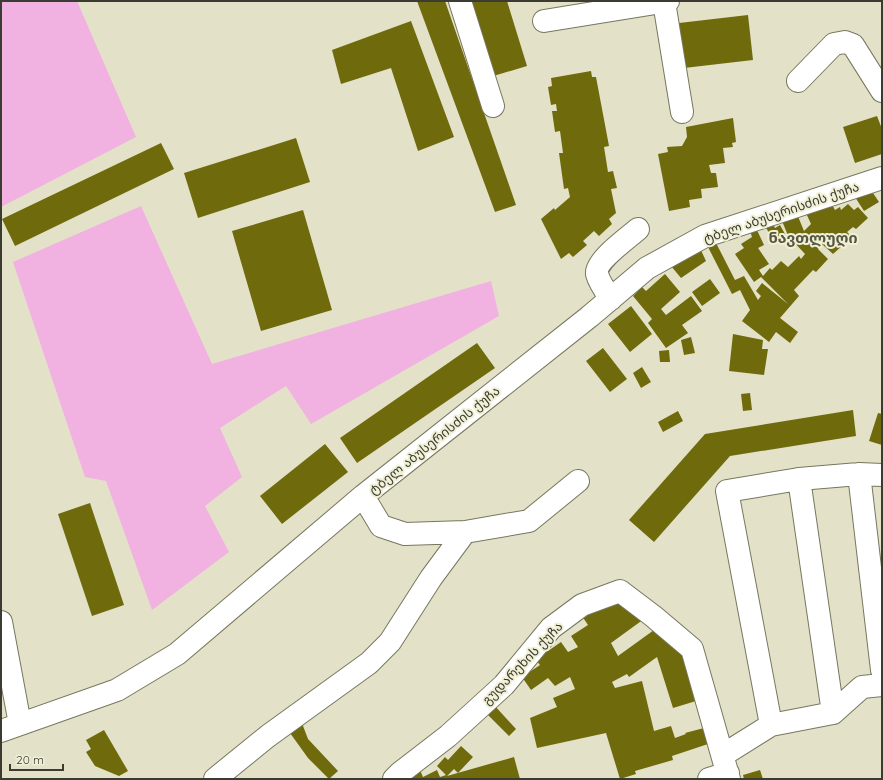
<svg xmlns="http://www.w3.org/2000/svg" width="883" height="780" font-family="Quicksand,'Noto Sans Georgian',sans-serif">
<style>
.green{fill:#f1b1e1}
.building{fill:#6f6a0b}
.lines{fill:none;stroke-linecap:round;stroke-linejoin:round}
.minor-casing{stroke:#77775f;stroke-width:24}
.minor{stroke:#fff;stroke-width:22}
.labels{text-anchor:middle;stroke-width:4;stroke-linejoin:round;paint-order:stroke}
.street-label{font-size:13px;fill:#3b3b31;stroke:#f0f0d6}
.quarter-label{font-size:15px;font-weight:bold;fill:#585842;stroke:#f0f0d6}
</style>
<rect width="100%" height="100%" fill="#e3e2c9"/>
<!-- green -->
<path class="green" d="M1 1H77L136 137 1 207Z
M141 206 212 364 491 281 499 316 311 424 286 386 220 428 242 477 205 506 229 552 152 610 106 481 85 477 13 262Z"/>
<!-- building -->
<path class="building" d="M417 1H445L516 205 495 212Z
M469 1H507L527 66 490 77Z
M748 15 753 60 684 68 679 23Z
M411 21 454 137 418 151 391 68 341 84 332 50Z
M591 71 592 77H596L609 146 604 147 608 172 613 171 617 188 611 189 616 213 609 219 612 224 599 236 594 231 583 241 587 245 573 257 569 253 561 259 541 219 554 208 555 210 570 197 568 188 564 189 559 153H563L560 131 555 132 552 111H557L556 104 551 105 548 87 552 86 551 78Z
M877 116 882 129V154L855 163 843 127Z
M733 118 736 142 732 143 733 147 723 148 725 163 709 165 711 173H716L718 187 701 189 702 198 689 200 690 207 669 211 658 154 668 152 667 147 682 146 687 137 686 127Z
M296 138 310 182 198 218 184 173Z
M161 143 174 169 15 246 2 219Z
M871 190 879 202 864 211 855 197Z
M830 201 835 210 840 207 841 210 848 204 854 210 858 207 868 218 856 229 853 227 847 232 852 237 833 254 823 245 818 249 828 259 816 272 813 270 794 290 799 296 780 318 798 332 790 343 776 332 769 342 742 321 750 310 740 290 732 294 707 245 715 241 735 280 744 276 758 300 761 296 756 291 762 283 788 304 761 277 754 282 735 254 744 248 741 244 752 237 750 231 756 228 764 245 758 248 769 264 759 270 763 276 770 268 772 270 781 261 788 267 799 256 801 259 805 254 792 240 801 233 789 238 782 221 797 214 804 231 811 224 806 213Z
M303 210 332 310 261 331 232 231Z
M772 222 775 228 780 225 785 234 780 237 782 239 775 243 765 226Z
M699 246 706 261 681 278 671 266Z
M665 274 680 292 661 309 666 315 691 296 702 311 682 325 688 333 666 348 648 323 652 319 633 296 642 287 646 291Z
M710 279 720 293 702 306 692 292Z
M631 306 652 334 630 352 608 324Z
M733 334 763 340 762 349H768L764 375 729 371Z
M691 337 695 353 684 355 681 340Z
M477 343 495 368 357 463 340 438Z
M603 348 627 379 610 392 586 361Z
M669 350 670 362H660L659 351Z
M642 367 651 382 641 388 633 373Z
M750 393 752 410 743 411 741 394Z
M853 410 856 436 730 456 654 542 629 520 705 434Z
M678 411 683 421 663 432 658 422Z
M878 413 882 414V445L869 441Z
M325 444 348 472 282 524 260 496Z
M90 503 124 605 92 616 58 514Z
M621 598 644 619 611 643 618 656 654 630 678 643 696 701 673 708 657 657 629 677 627 674 612 682 615 688 642 681 654 731 671 726 675 738 686 734 685 733 704 728 708 744 672 756 673 760 635 771 636 774 620 779 606 733 537 748 530 718 557 707 553 698 575 689 570 677 555 686 548 678 531 690 522 677 540 665 535 659 544 648 548 651 561 642 568 652 578 647 571 636 588 625 582 616 604 604 606 608Z
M494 705 516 729 509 736 486 713Z
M300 718 308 739 338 771 329 779 308 758 285 726Z
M104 730 128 771 119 776 95 766 86 752 91 749 86 740Z
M461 746 473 757 458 773 454 769 447 776 514 757 520 779H411L409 775 420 770 423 777 437 770 440 777 446 775 437 766 445 757 448 760Z
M760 770 763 779H744L743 775Z"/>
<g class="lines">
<!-- minor casing -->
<g class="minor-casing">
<path id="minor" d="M460 1 493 106
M664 2 682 112
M544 21 668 1
M798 81 834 44 845 42 853 45 882 91
M611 299C606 292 599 282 597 274 595 261 628 238 638 229
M859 474 882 670
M363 496 381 526 405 534 465 532 529 521 578 481
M1 622 20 724
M833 713 799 479 859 474 882 475
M771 725 727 491 799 479
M1 731 117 690 177 654 363 496 589 317 647 268 705 236 882 178
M723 755 771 725 833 713 862 687 882 685
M215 779 268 736 369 663 390 642 431 578 465 532
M394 779 400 773 448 736 504 685 551 628 582 605 620 591 653 616 692 649 729 779
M709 779 728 773"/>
</g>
<!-- minor -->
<use href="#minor" class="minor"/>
</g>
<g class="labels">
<!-- street labels -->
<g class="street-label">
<text transform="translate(781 212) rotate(-19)" y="5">ტბელ აბუსერისძის ქუჩა</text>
<text transform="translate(434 440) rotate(-39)" y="5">ტბელ აბუსერისძის ქუჩა</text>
<text transform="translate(522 663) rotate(-46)" y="5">გუდარეხის ქუჩა</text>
</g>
<!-- quarter labels -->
<g class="quarter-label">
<text x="813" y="243">ნავთლუღი</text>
</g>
</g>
<!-- border -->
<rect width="883" height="780" fill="none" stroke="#3b3b31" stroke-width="4"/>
<!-- scale -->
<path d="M10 764v6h53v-6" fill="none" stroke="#3b3b31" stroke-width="2"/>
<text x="16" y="764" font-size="12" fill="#3b3b31" stroke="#f0f0d6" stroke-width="3" paint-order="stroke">20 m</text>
</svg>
